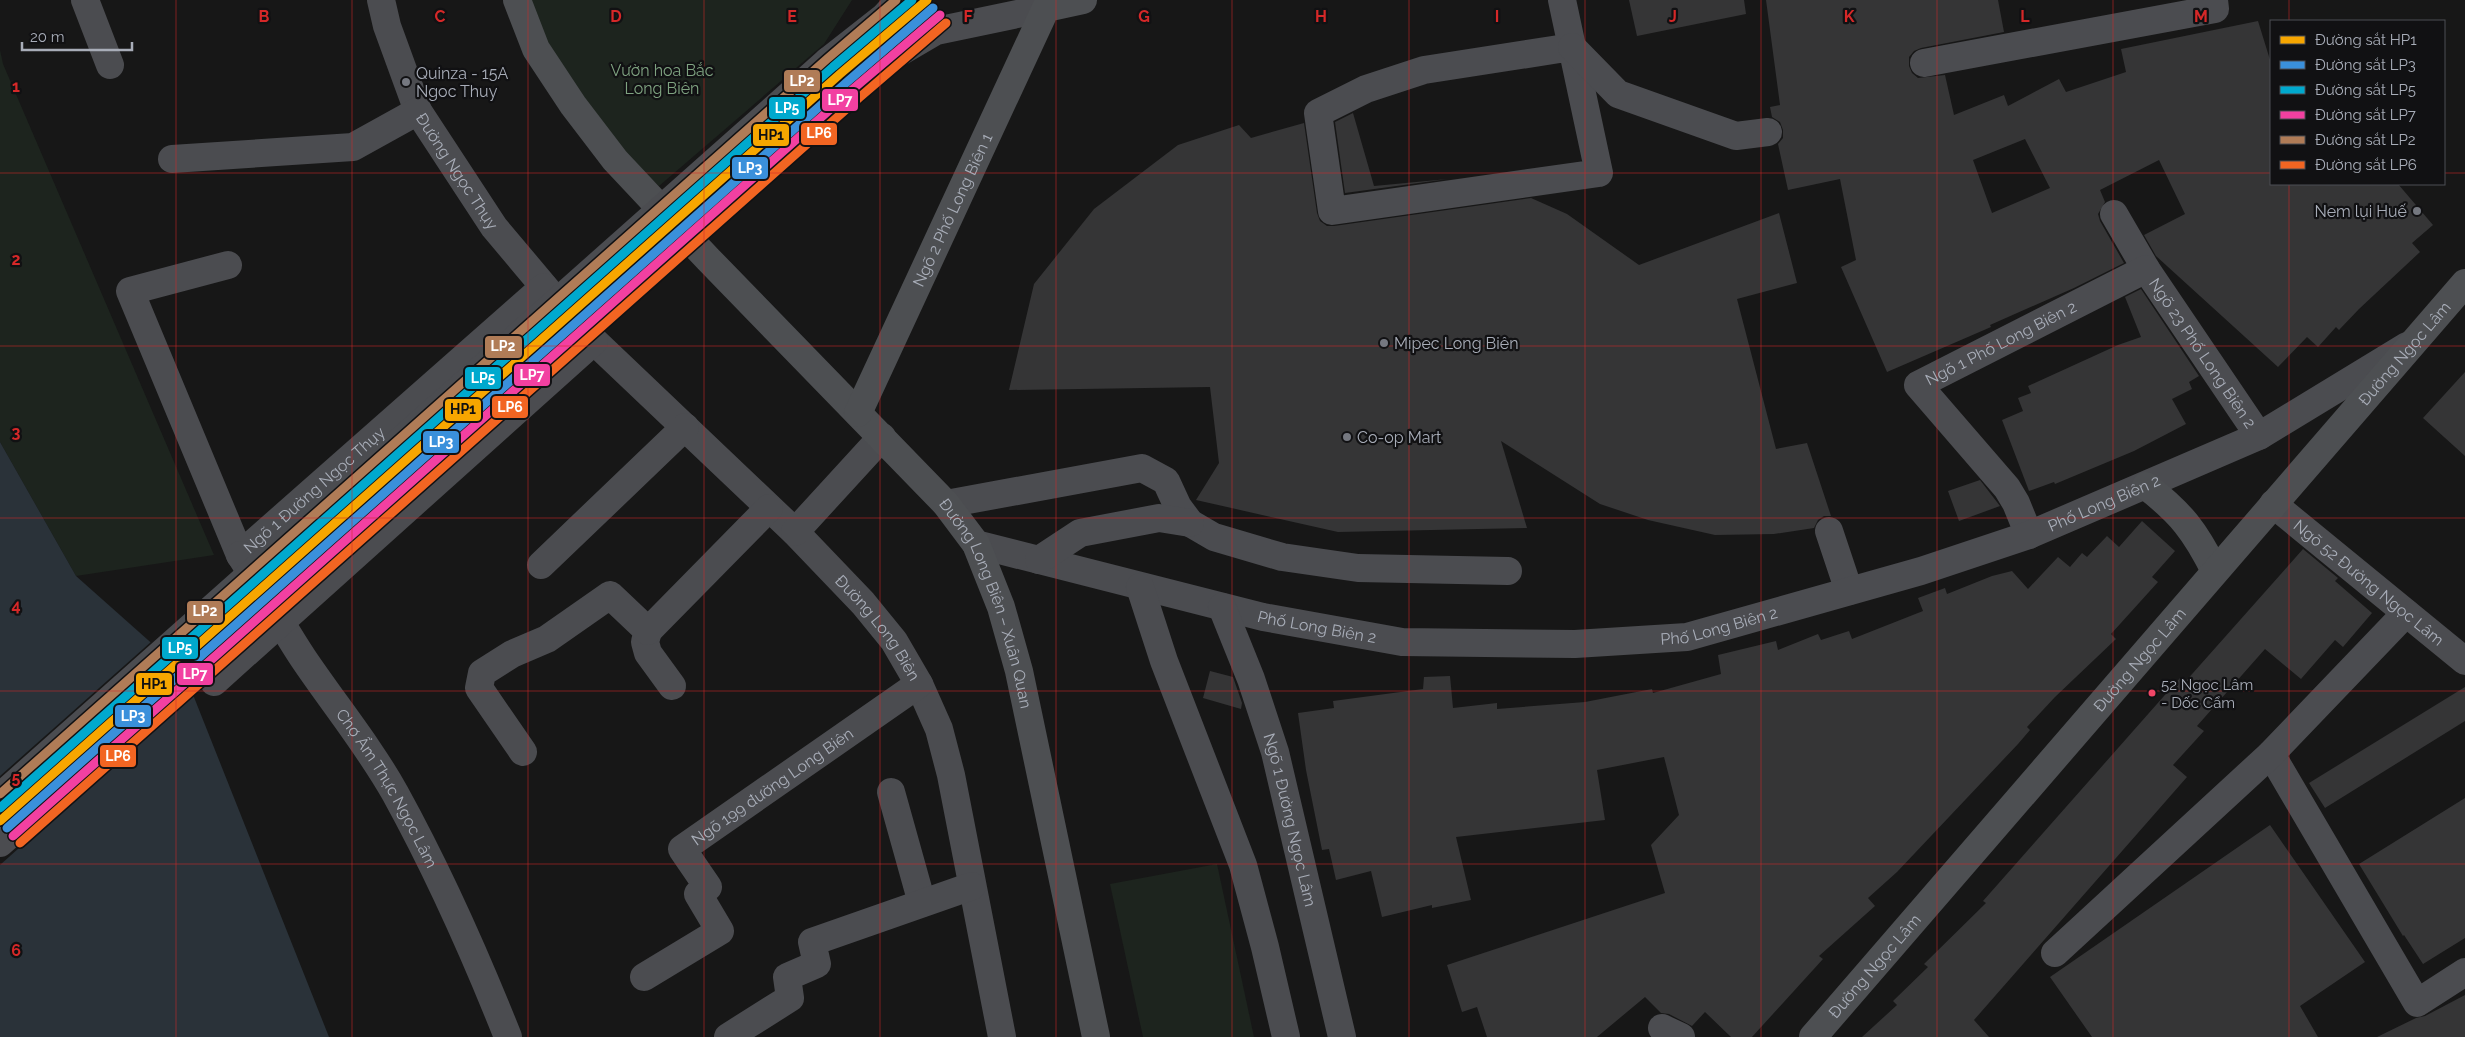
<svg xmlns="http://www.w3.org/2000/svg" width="2465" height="1037" font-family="Raleway,sans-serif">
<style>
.green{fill:#1d241e}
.water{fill:#2a3239}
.pier{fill:#171717}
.building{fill:#353536;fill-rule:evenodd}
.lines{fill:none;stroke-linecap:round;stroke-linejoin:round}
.minor{stroke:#4b4c50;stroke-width:28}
.major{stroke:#4d4f52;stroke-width:28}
.minor-bridge{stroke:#4b4c50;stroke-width:28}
.rail-1-casing{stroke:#111113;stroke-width:12}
.rail-2-casing{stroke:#111113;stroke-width:12}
.rail-3-casing{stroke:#111113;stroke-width:12}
.rail-4-casing{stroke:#111113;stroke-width:12}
.rail-5-casing{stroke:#111113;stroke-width:12}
.rail-6-casing{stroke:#111113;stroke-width:12}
.rail-1{stroke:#f7a600;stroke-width:9}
.rail-2{stroke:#3a90db;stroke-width:9}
.rail-3{stroke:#00a9ce;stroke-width:9}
.rail-4{stroke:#f240a1;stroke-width:9}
.rail-5{stroke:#b07c57;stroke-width:9}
.rail-6{stroke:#f26522;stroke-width:9}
.grid{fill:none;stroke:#d62828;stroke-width:1;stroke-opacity:0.55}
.poi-dot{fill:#757880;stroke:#111113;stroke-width:2}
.bus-dot{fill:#f34667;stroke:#111113;stroke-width:2}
.labels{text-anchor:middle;stroke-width:4.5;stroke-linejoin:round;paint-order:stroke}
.bus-label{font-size:15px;fill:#a8adb8;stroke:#111113;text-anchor:start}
.park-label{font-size:16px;fill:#7fa381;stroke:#111113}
.poi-label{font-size:16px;fill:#a8adb8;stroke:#111113;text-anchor:start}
.street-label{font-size:16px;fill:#a8adb8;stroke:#111113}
.grid-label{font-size:16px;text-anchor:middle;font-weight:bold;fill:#d62828;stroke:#111113;stroke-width:4.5;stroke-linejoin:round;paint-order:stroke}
.line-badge{stroke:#111113;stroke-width:2}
.badge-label{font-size:14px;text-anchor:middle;font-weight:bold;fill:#fff}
.pale-badge-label{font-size:14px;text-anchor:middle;font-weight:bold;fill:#111}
</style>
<rect width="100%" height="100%" fill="#171717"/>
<!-- green -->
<path class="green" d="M517 0H852L824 44 659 186 573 105Z
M0 50 3 64 214 555 76 576 0 442Z
M1217 864 1254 1037H1143L1110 884Z"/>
<!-- water -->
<path class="water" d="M0 442 76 576 184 672 329 1037H0Z"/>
<!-- pier -->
<path class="pier" d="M152 641 186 671 194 692 0 865V776Z"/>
<!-- building -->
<path class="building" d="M1629 0H1744L1746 14 1637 36Z
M1766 0H1998L2004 32 1921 48 1914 51 1909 57V66L1912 73 1918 78 1945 75 1954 115 2004 95 2008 106 2059 79 2066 92 2126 72 2121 49 2258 21 2271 63V184H2398L2433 225 2412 243 2420 252 2359 309 2339 330 2336 327 2318 347 2307 337 2278 367 2156 256 2144 235 2185 214 2159 160 2100 190 2105 202 2098 214 2100 221 2124 263 2074 288 1990 325 1991 327 1887 372 1841 267 1856 260 1840 179 1788 190 1778 144 1783 138V130L1780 122 1772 117 1770 107 1780 105ZM2025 139 2050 188 1992 213 1973 160Z
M1353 113 1374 186 1448 179 1345 193 1335 122Z
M1304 123 1317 213 1320 221 1327 226H1334L1531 198 1567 214 1639 265 1779 213 1797 283 1737 299 1776 449 1807 443 1831 516H1824L1818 520 1814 528 1774 534 1715 535 1648 520 1600 504 1501 441 1527 528 1338 532 1196 500 1219 463 1210 387 1009 390 1034 284 1094 209 1178 145 1239 125 1251 138Z
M2141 289 2199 376 2189 382 2192 389 2172 399 2186 424 2134 451 2055 484 2054 482 2029 491 2002 420 2023 411 2018 398 2031 393 2028 386 2118 345 2141 337 2125 297Z
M2465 372V456L2423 418Z
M1980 480 2000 506 1959 521 1948 491Z
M2142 521 2175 551 2152 577 2158 582 2111 634 2116 639 2055 697 2027 727 2030 730 2018 744 1897 872 1868 898 1875 906 1819 956 1823 959 1752 1037H1731L1705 1012 1692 1026 1669 1014 1661 1013 1645 997 1597 1037H1487L1477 1007 1462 1012 1447 965 1665 893 1651 845 1679 815 1664 757 1597 770 1605 820 1456 837 1471 900 1432 908V905L1382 917 1371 871 1336 880 1329 849 1322 850 1306 770 1298 713 1334 708 1333 701 1423 689 1424 677 1450 676 1453 708 1497 703V709L1585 702 1652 689 1653 693 1721 674 1718 655 1776 641 1778 650 1818 634 1821 640 1849 631 1852 639 1923 611 1918 598 1945 588 1947 594 1992 576 2012 571 2028 589 2058 557 2070 567 2082 553 2087 557 2107 536 2119 547Z
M2303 549 2338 578 2335 581 2372 613 2343 647 2335 640 2301 679 2265 649 2197 726 2204 731 2173 765 2187 777 1974 1020 1989 1037H1862L1897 1005 1893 1001 1928 967 1924 964 1986 903 1983 901 2164 696 2180 678 2185 682Z
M1210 671 1233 677 1242 703 1241 709 1203 698Z
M2465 687V721L2325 808 2309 783Z
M2465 798V938L2423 964 2404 935 2403 936 2359 864Z
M2270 825 2365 962 2300 1006 2318 1037H2092L2050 977Z
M2465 995V1037H2377L2416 1018 2425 1016Z"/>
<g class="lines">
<!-- minor -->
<g class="minor">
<path d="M85 0 110 65"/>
<path id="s1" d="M381 0 387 26 418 111 494 227 573 321 795 532 863 603 894 641 919 684 939 729 951 775 1002 1037"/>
<path d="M1562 0 1599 173 1332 211 1318 113 1366 89 1424 70 1572 47"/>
<path d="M1572 47 1618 94 1736 136 1768 132"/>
<path d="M828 61 884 17 900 0"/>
<path d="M1924 63 2215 9 2214 0"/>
<path d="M851 86 866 72 936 31 1046 8"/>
<path d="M172 159 353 147 418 111"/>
<path id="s2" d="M2114 214 2146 269 2259 436"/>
<path id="s3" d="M228 265 130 291 240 555 544 287"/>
<path d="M946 504 1142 468 1166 481 1178 507 1190 523 1214 537 1282 557 1358 568 1508 571"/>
<path id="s4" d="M2273 504 2465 661"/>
<path d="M1829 531 1849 591"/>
<path d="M795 532 882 437"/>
<path id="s5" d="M2029 535 2016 503 2007 488 1918 385 2146 269"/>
<path id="s6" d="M976 544 1263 617 1402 642 1575 644 1687 637 1921 571 2029 535 2259 436 2407 346"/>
<path id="s7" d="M240 555C262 589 281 625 303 658 334 704 368 745 395 793 438 871 475 954 508 1037"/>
<path d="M1039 560 1080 533 1159 518 1190 523"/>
<path d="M541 565 685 427"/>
<path d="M1140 587 1164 661 1243 865 1265 947 1286 1037"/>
<path id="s8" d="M1222 607 1251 679 1275 752 1342 1037"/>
<path d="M648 631 645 642 648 653 672 686"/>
<path d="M214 682 594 341"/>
<path d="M523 752 479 688 482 673 512 654 547 639 610 595 648 631 769 508"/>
<path d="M2271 754 2417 1003 2465 972"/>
<path d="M891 792 922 903"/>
<path d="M2055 953 2271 754 2406 613"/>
<path id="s9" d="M644 977 720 931 698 894 708 887 682 849 919 684"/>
<path d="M1662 1028 1681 1037"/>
<path d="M728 1037 790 998 787 977 817 964 812 942 972 886"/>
</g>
<!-- major -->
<g class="major">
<path id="s10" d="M517 0 536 49 573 105 615 160 708 259 946 504 976 544 1001 607 1019 671 1096 1037"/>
<path id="s11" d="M858 413 1046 8 1083 0"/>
<path d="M2146 486C2181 513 2195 531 2215 571"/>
<path id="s12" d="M1813 1037 2465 283"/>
</g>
<!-- minor-bridge -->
<path class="minor-bridge" d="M0 797 828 61
M0 843 851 86"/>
<!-- rail-1 casing -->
<g class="rail-1-casing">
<path id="rail-1" d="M0 821 840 74 927 0"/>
</g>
<!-- rail-2 casing -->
<g class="rail-2-casing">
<path id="rail-2" d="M7 828 847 82 933 8"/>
</g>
<!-- rail-3 casing -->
<g class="rail-3-casing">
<path id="rail-3" d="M0 808 833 67 912 0"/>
</g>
<!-- rail-4 casing -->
<g class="rail-4-casing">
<path id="rail-4" d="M13 836 853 89 940 15"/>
</g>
<!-- rail-5 casing -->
<g class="rail-5-casing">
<path id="rail-5" d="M0 794 827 59 896 0"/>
</g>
<!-- rail-6 casing -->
<g class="rail-6-casing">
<path id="rail-6" d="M20 843 860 97 946 23"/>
</g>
<!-- rail-1 -->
<use href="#rail-1" class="rail-1"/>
<!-- rail-2 -->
<use href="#rail-2" class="rail-2"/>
<!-- rail-3 -->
<use href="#rail-3" class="rail-3"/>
<!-- rail-4 -->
<use href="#rail-4" class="rail-4"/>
<!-- rail-5 -->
<use href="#rail-5" class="rail-5"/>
<!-- rail-6 -->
<use href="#rail-6" class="rail-6"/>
</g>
<!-- grid -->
<path class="grid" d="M176 0V1037M352 0V1037M528 0V1037M704 0V1037M880 0V1037M1056 0V1037M1232 0V1037M1409 0V1037M1585 0V1037M1761 0V1037M1937 0V1037M2113 0V1037M2289 0V21M0 173H2271M2444 173H2465M2289 184V1037M0 346H2465M0 518H2465M0 691H2465M0 864H2465"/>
<!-- markers -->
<g class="poi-dot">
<circle cx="406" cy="82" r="5"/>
<circle cx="2417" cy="211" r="5"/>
<circle cx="1384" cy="343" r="5"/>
<circle cx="1347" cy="437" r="5"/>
</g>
<circle class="bus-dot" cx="2152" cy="693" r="4.5"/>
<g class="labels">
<!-- bus labels -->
<g class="bus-label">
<text x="2161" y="690">52 Ngọc Lâm<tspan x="2161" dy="18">- Dốc Cẩm</tspan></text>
</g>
<!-- park labels -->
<g class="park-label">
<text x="662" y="76">Vườn hoa Bắc<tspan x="662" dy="18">Long Biên</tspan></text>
</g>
<!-- poi labels -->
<g class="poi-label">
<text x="416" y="79">Quinza - 15A<tspan x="416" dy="18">Ngoc Thuy</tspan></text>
<text x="2407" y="217" text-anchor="end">Nem lụi Huế</text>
<text x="1394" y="349">Mipec Long Biên</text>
<text x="1357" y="443">Co-op Mart</text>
</g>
<!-- street labels -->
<g class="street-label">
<text dy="6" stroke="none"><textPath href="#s1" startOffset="189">Đường Ngọc Thụy</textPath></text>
<text dy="6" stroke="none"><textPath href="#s11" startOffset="224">Ngõ 2 Phố Long Biên 1</textPath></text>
<text dy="6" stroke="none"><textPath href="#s5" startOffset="281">Ngõ 1 Phố Long Biên 2</textPath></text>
<text dy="6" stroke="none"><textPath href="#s2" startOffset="165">Ngõ 23 Phố Long Biên 2</textPath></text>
<text dy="6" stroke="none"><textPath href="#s12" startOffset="904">Đường Ngọc Lâm</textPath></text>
<text dy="6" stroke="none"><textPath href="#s3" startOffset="486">Ngõ 1 Đường Ngọc Thụy</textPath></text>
<text dy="6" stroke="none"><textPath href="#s6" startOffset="1161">Phố Long Biên 2</textPath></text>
<text dy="6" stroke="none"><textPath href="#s4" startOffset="124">Ngõ 52 Đường Ngọc Lâm</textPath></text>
<text dy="6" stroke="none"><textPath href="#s10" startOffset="775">Đường Long Biên – Xuân Quan</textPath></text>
<text dy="6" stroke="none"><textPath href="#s6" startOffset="756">Phố Long Biên 2</textPath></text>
<text dy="6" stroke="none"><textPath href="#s6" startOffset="351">Phố Long Biên 2</textPath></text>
<text dy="6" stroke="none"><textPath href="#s1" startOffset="812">Đường Long Biên</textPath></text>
<text dy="6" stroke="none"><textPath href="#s12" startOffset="499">Đường Ngọc Lâm</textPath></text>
<text dy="6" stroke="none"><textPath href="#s9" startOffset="300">Ngõ 199 đường Long Biên</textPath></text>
<text dy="6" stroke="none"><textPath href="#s7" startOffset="276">Chợ Ẩm Thực Ngọc Lâm</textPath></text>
<text dy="6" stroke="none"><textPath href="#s8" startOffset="224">Ngõ 1 Đường Ngọc Lâm</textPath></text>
<text dy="6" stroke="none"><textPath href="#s12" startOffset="94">Đường Ngọc Lâm</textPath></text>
</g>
</g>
<g class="grid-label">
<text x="264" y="22">B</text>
<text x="440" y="22">C</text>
<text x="616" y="22">D</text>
<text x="792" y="22">E</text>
<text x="968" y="22">F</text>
<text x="1144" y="22">G</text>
<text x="1321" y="22">H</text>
<text x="1497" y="22">I</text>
<text x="1673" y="22">J</text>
<text x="1849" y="22">K</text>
<text x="2025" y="22">L</text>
<text x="2201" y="22">M</text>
<text x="16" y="92">1</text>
<text x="16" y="265">2</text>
<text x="16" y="438">3</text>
<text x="16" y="611">4</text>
<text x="16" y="783">5</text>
<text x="16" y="956">6</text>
</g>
<g class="line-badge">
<rect x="783" y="69" width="38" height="24" rx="5" fill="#b07c57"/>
<rect x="821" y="88" width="38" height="24" rx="5" fill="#f240a1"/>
<rect x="768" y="96" width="38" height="24" rx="5" fill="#00a9ce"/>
<rect x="800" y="122" width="38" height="24" rx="5" fill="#f26522"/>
<rect x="752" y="123" width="38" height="24" rx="5" fill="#f7a600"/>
<rect x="731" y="156" width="38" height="24" rx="5" fill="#3a90db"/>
<rect x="484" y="335" width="39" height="24" rx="5" fill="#b07c57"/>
<rect x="513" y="363" width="38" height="24" rx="5" fill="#f240a1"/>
<rect x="464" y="366" width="38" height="24" rx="5" fill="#00a9ce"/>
<rect x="491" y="395" width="38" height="24" rx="5" fill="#f26522"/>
<rect x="444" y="398" width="38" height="24" rx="5" fill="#f7a600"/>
<rect x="422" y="430" width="38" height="24" rx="5" fill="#3a90db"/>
<rect x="186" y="600" width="38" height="24" rx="5" fill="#b07c57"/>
<rect x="161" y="636" width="38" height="24" rx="5" fill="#00a9ce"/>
<rect x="176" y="662" width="38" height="24" rx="5" fill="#f240a1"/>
<rect x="135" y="672" width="38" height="24" rx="5" fill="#f7a600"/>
<rect x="114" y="704" width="38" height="24" rx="5" fill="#3a90db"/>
<rect x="99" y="744" width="38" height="24" rx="5" fill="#f26522"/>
</g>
<g class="badge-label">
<text x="802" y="86">LP2</text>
<text x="840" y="105">LP7</text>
<text x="787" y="113">LP5</text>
<text x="819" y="138">LP6</text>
<text x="750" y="173">LP3</text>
<text x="503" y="351">LP2</text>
<text x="532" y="380">LP7</text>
<text x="483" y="383">LP5</text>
<text x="510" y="412">LP6</text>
<text x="441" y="447">LP3</text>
<text x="205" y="616">LP2</text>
<text x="180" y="653">LP5</text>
<text x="195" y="679">LP7</text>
<text x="133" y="721">LP3</text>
<text x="118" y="761">LP6</text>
</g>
<g class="pale-badge-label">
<text x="771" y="140">HP1</text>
<text x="463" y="414">HP1</text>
<text x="154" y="689">HP1</text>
</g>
<!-- legend -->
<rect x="2270" y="20" width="175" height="165" fill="#111113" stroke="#4d4f55"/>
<rect x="2280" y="36" width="25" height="8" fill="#f7a600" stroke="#4d4f55"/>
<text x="2315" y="45" font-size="15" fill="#a8adb8">Đường sắt HP1</text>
<rect x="2280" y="61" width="25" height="8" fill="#3a90db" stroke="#4d4f55"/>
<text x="2315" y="70" font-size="15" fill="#a8adb8">Đường sắt LP3</text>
<rect x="2280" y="86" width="25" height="8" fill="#00a9ce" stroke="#4d4f55"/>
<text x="2315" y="95" font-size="15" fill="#a8adb8">Đường sắt LP5</text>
<rect x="2280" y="111" width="25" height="8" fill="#f240a1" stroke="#4d4f55"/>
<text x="2315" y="120" font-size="15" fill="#a8adb8">Đường sắt LP7</text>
<rect x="2280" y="136" width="25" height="8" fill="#b07c57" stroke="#4d4f55"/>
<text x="2315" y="145" font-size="15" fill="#a8adb8">Đường sắt LP2</text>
<rect x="2280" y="161" width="25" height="8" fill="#f26522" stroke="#4d4f55"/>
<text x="2315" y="170" font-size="15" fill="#a8adb8">Đường sắt LP6</text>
<!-- scale -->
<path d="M22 42v8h110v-8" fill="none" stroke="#a8adb8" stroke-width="2.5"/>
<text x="30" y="42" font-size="15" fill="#a8adb8" stroke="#111113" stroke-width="4" paint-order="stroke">20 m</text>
</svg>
